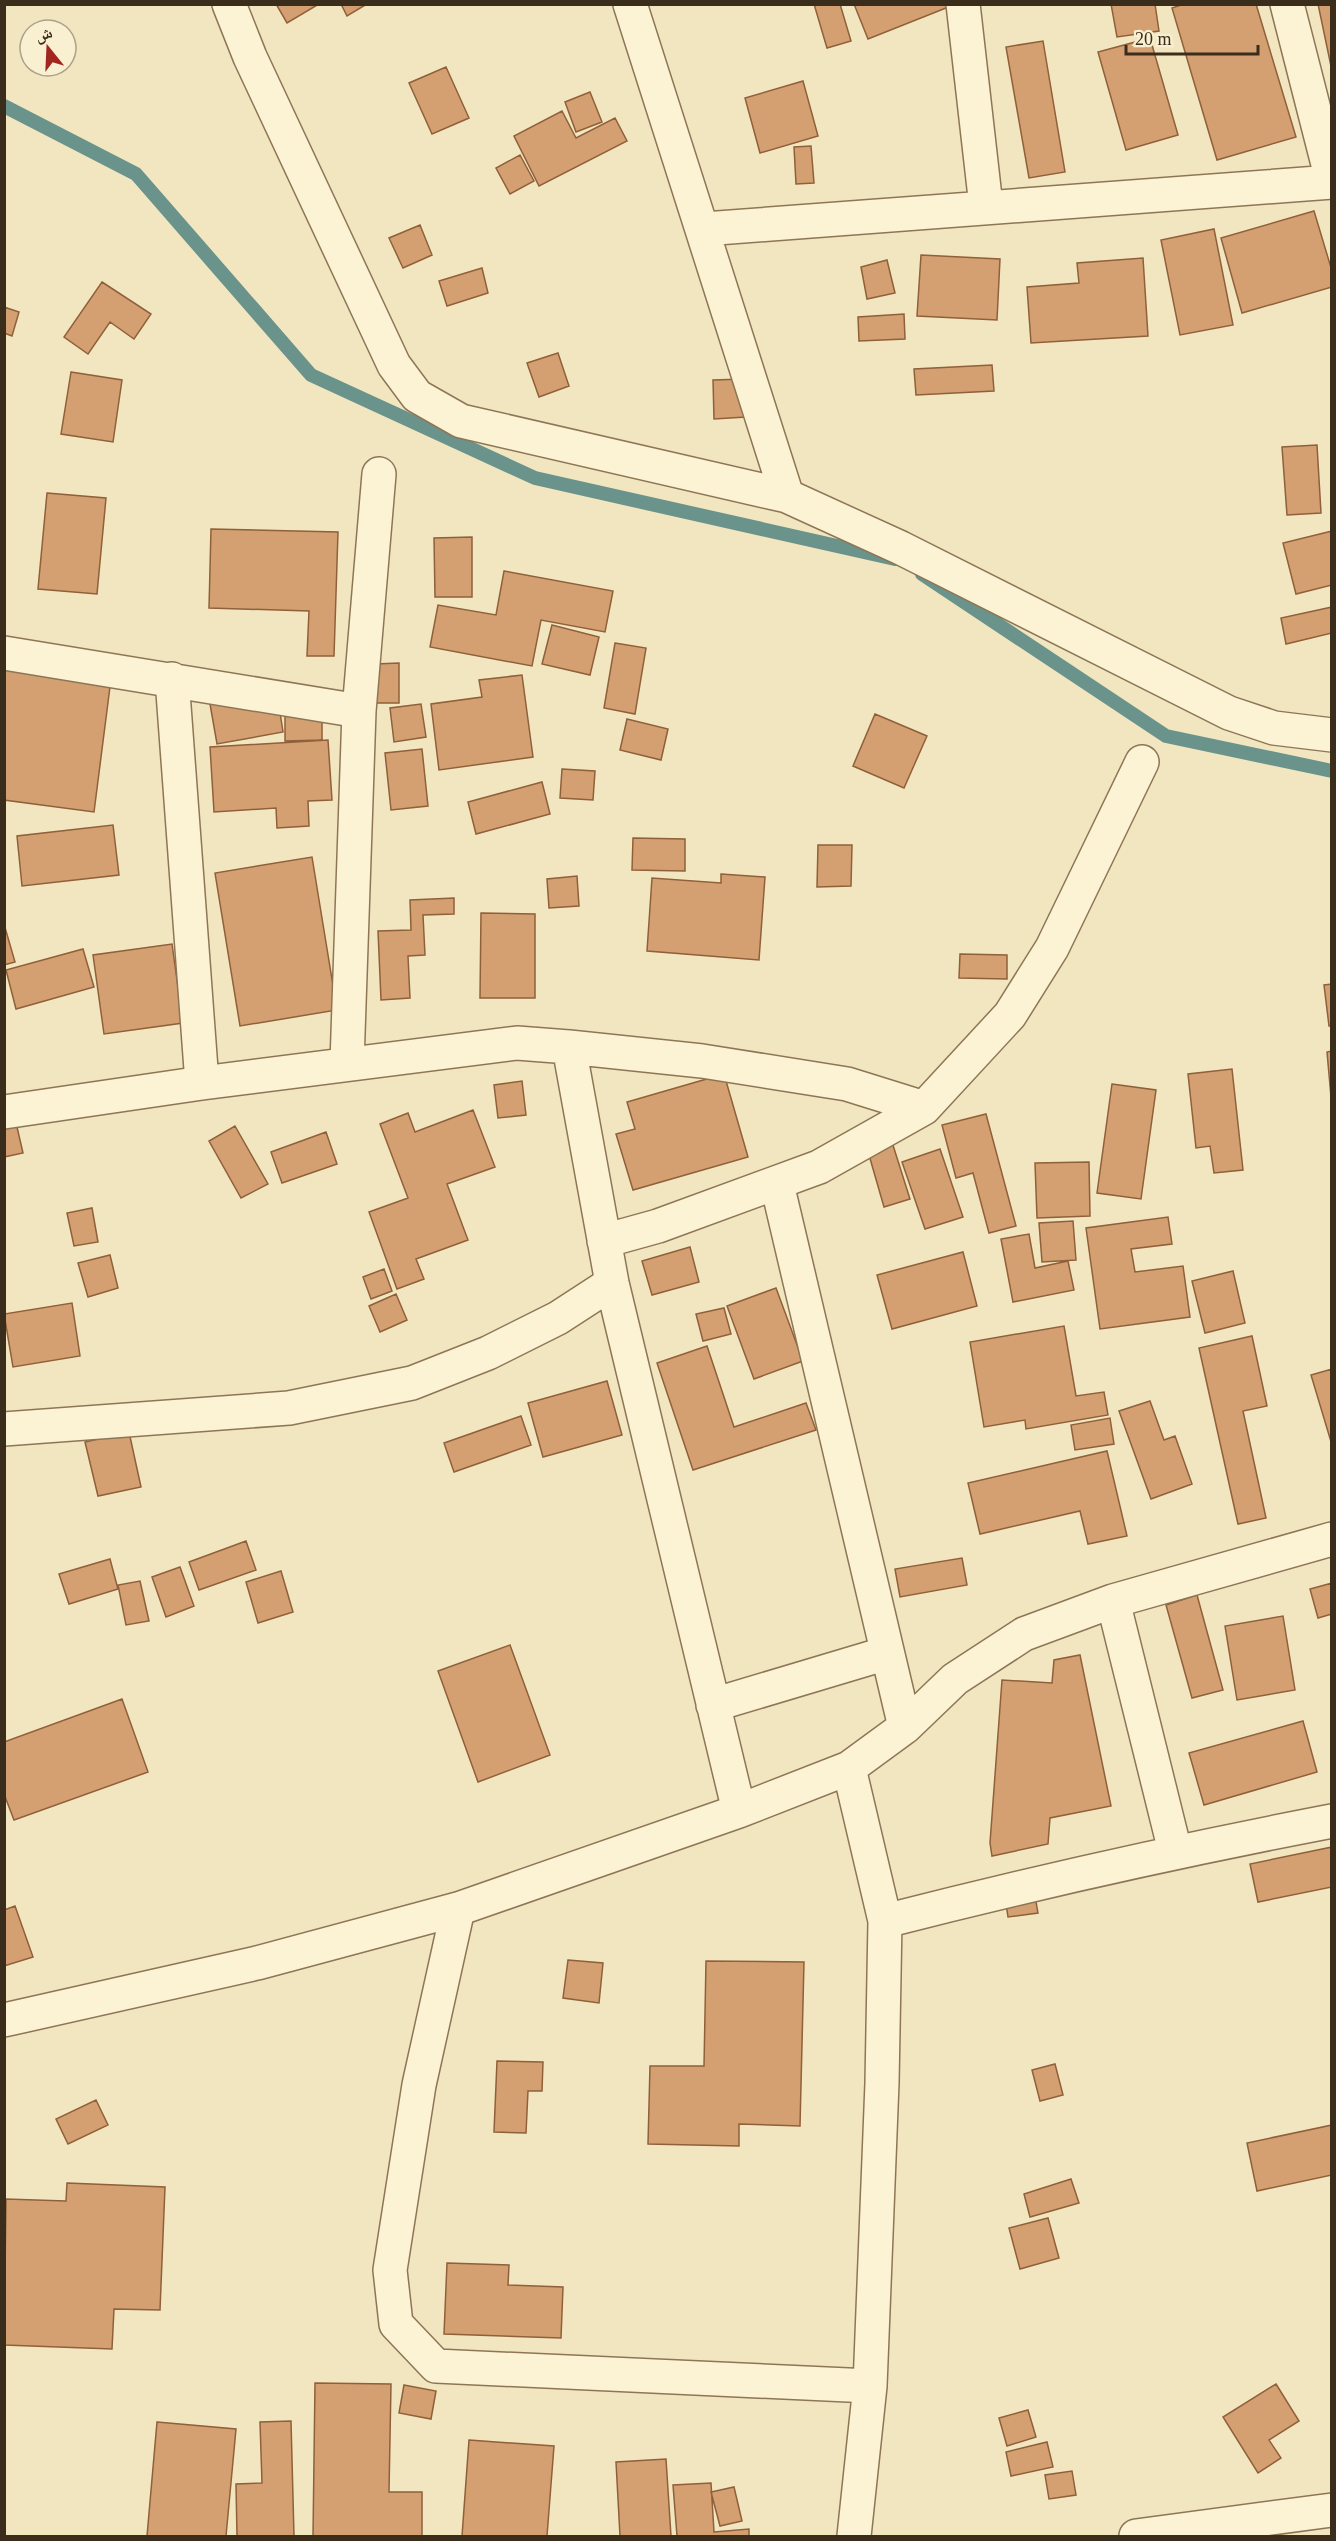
<svg xmlns="http://www.w3.org/2000/svg" width="1336" height="2541" font-family="'Times New Roman','Noto Naskh Arabic',serif">
<style>
.lines{fill:none;stroke-linecap:round;stroke-linejoin:round}
.stream{stroke:#69938b;stroke-width:14}
.building{fill:#d4a072;stroke:#8f603a;stroke-width:1.5}
.minor-casing{stroke:#8d7656;stroke-width:36}
.minor{stroke:#fcf2d4;stroke-width:33}
</style>
<rect width="100%" height="100%" fill="#f2e6c0"/>
<g class="lines">
<!-- stream -->
<path class="stream" d="M4 106 136 174 311 375 535 478 895 559
M922 574 1166 736 1332 771"/>
</g>
<!-- building -->
<path class="building" d="M276 4H319L287 23Z
M341 4H367L347 16Z
M814 4H840L851 41 827 48Z
M854 4H956L868 39Z
M1111 4H1155L1159 31 1117 37Z
M1184 4H1256L1296 137 1217 160 1172 8Z
M1318 4H1332V71Z
M1150 38 1178 135 1126 150 1098 52Z
M1043 41 1065 172 1029 178 1006 47Z
M446 67 469 118 432 134 409 83Z
M803 81 818 136 760 153 745 98Z
M590 92 602 122 576 132 565 102Z
M562 111 576 138 615 118 627 141 539 186 514 136Z
M811 146 814 183 796 184 794 147Z
M520 155 534 181 510 194 496 168Z
M1314 211 1332 271V287L1242 313 1221 238Z
M420 225 432 255 403 268 389 238Z
M1214 229 1233 325 1180 335 1161 240Z
M921 255 1000 259 997 320 917 316Z
M1143 258 1148 336 1031 343 1027 287 1079 283 1077 263Z
M887 260 895 293 867 299 861 267Z
M482 268 488 293 447 306 439 281Z
M102 282 151 314 134 339 110 322 88 354 64 337Z
M4 307 19 312 12 336 4 333Z
M904 314 905 339 859 341 858 317Z
M558 353 569 386 539 397 527 363Z
M992 365 994 391 916 395 914 369Z
M71 372 122 380 113 442 61 434Z
M744 379 746 417 714 419 713 380Z
M1317 445 1321 513 1287 515 1282 447Z
M47 493 106 498 97 594 38 589Z
M211 529 338 532 334 656H307L309 611 209 608Z
M1332 531V585L1296 594 1283 543Z
M472 537V597H435L434 538Z
M504 571 613 591 605 632 541 620 532 666 430 647 438 605 496 615Z
M1332 607V633L1286 644 1281 618Z
M552 625 599 637 590 675 542 664Z
M615 643 646 648 635 714 604 708Z
M399 663V703H375V664Z
M4 665 111 679 94 812 4 800Z
M522 675 533 757 439 770 431 704 482 697 479 680Z
M277 693 283 732 217 744 210 704Z
M421 704 426 737 394 742 390 708Z
M285 710H322V740L285 741Z
M875 714 927 736 904 788 853 766Z
M627 719 668 729 661 760 620 750Z
M328 740 332 800 308 801 309 826 277 828 276 808 214 812 210 747Z
M422 749 428 806 391 810 385 753Z
M562 769 595 771 593 800 560 798Z
M542 782 550 814 476 834 468 802Z
M113 825 119 875 22 886 17 836Z
M633 838 685 839V871L632 870Z
M818 845H852L851 886 817 887Z
M312 857 337 1010 240 1026 215 873Z
M721 874 765 877 759 960 647 951 652 878 721 883Z
M577 876 579 906 549 908 547 879Z
M454 898V914L423 915 425 955 408 956 410 998 381 1000 378 931 411 930 410 900Z
M481 913 535 914V998H480Z
M4 924 15 962 4 965Z
M172 944 183 1023 104 1034 93 955Z
M83 949 94 987 16 1009 6 970Z
M960 954 1007 955V979L959 978Z
M1332 984V1026H1329L1324 985Z
M1332 1051V1108L1327 1052Z
M1232 1069 1243 1170 1214 1173 1210 1146 1196 1148 1188 1074Z
M724 1074 748 1157 633 1190 616 1134 635 1129 627 1102Z
M522 1081 526 1115 498 1118 494 1085Z
M1112 1084 1156 1090 1141 1199 1097 1193Z
M473 1110 495 1167 447 1184 468 1240 416 1259 424 1279 397 1289 369 1212 408 1198 380 1124 408 1113 415 1132Z
M14 1114 23 1153 4 1157V1117Z
M986 1114 1016 1226 989 1233 973 1173 956 1178 942 1125Z
M235 1126 268 1184 241 1198 209 1141Z
M326 1132 337 1164 282 1183 271 1152Z
M892 1142 910 1199 884 1207 867 1148Z
M940 1149 963 1217 925 1229 902 1162Z
M1089 1162 1090 1216 1037 1218 1035 1163Z
M92 1208 98 1242 74 1246 67 1213Z
M1168 1217 1172 1244 1131 1249 1135 1272 1183 1266 1190 1317 1100 1329 1086 1228Z
M1073 1221 1076 1260 1042 1262 1039 1223Z
M1029 1234 1035 1268 1068 1261 1074 1290 1013 1302 1001 1239Z
M690 1247 699 1282 652 1295 642 1261Z
M963 1252 977 1306 892 1329 877 1275Z
M110 1255 118 1288 88 1297 78 1263Z
M384 1269 392 1291 371 1299 363 1277Z
M1233 1271 1245 1323 1205 1333 1192 1281Z
M776 1288 803 1361 754 1379 727 1306Z
M396 1294 407 1320 380 1332 369 1306Z
M72 1303 80 1356 13 1367 4 1314Z
M724 1308 731 1334 703 1341 696 1314Z
M1064 1326 1076 1396 1104 1392 1108 1415 1026 1429 1025 1420 984 1427 970 1342Z
M1252 1336 1267 1406 1243 1411 1266 1518 1238 1524 1199 1348Z
M707 1346 734 1427 806 1403 816 1430 693 1470 657 1363Z
M1332 1369V1445L1311 1375Z
M607 1381 622 1435 543 1457 528 1403Z
M1150 1401 1164 1440 1175 1436 1192 1484 1151 1499 1119 1411Z
M521 1416 531 1445 454 1472 444 1443Z
M1110 1418 1114 1444 1075 1450 1071 1425Z
M129 1432 141 1487 98 1496 85 1442Z
M1107 1451 1127 1536 1088 1544 1080 1511 980 1534 968 1483Z
M246 1541 256 1570 199 1590 189 1562Z
M962 1558 967 1585 900 1597 895 1569Z
M110 1559 118 1589 69 1604 59 1574Z
M180 1567 194 1606 166 1617 152 1577Z
M281 1571 293 1612 258 1623 246 1582Z
M140 1581 149 1621 126 1625 118 1585Z
M1332 1583V1614L1318 1618 1310 1589Z
M1197 1595 1223 1690 1192 1698 1166 1605Z
M1283 1616 1295 1690 1237 1700 1225 1626Z
M510 1645 550 1755 478 1782 438 1671Z
M1080 1655 1111 1806 1050 1818 1048 1844 992 1856 990 1843 1002 1680 1052 1683 1054 1660Z
M122 1699 148 1772 14 1820 4 1794V1742Z
M1303 1721 1317 1772 1204 1805 1189 1753Z
M1332 1847V1887L1258 1902 1250 1864Z
M1033 1885 1038 1913 1008 1917 1004 1890Z
M15 1906 33 1957 4 1966V1910Z
M568 1960 603 1963 599 2003 563 1998Z
M706 1961 804 1962 800 2126 739 2124V2146L648 2144 650 2066H704Z
M497 2061 543 2062 542 2091H528L526 2133 494 2132Z
M1055 2064 1063 2095 1040 2101 1032 2070Z
M96 2100 108 2125 68 2144 56 2119Z
M1332 2125V2175L1257 2191 1247 2143Z
M1071 2179 1079 2203 1030 2217 1024 2194Z
M67 2183 165 2187 160 2310 114 2309 112 2349 4 2345 6 2199 66 2201Z
M1048 2218 1059 2258 1020 2269 1009 2228Z
M447 2263 509 2265 508 2285 563 2287 561 2338 444 2334Z
M315 2383 391 2384 389 2492H422V2536H313Z
M1276 2384 1299 2421 1269 2440 1281 2458 1258 2473 1223 2417Z
M404 2385 436 2391 431 2419 399 2413Z
M1028 2410 1036 2437 1007 2446 999 2418Z
M291 2421 294 2536H237L236 2484 262 2483 260 2422Z
M157 2422 236 2429 226 2536H147Z
M469 2440 554 2446 547 2536H462Z
M1047 2442 1053 2467 1011 2476 1006 2452Z
M666 2459 671 2536H620L616 2462Z
M1072 2471 1076 2495 1049 2499 1045 2475Z
M711 2483 714 2532 749 2529V2536H677L673 2485Z
M734 2487 742 2521 720 2526 711 2492Z"/>
<g class="lines">
<!-- minor casing -->
<g class="minor-casing">
<path id="minor" d="M229 4 250 57 394 365 417 396 461 421 787 496 901 548 1229 713 1274 728 1332 735
M630 4 787 496
M963 4 986 206
M1287 4 1332 180
M704 229 1332 182
M4 653 359 711
M172 679 202 1083
M569 1047 702 1061 847 1084 924 1108
M347 1063 359 711 379 474
M4 1112 202 1083 517 1043 569 1047 612 1283 739 1811
M777 1184 905 1727
M604 1241 658 1226 819 1167 924 1108 1010 1015 1052 948 1142 762
M4 1429 289 1408 412 1383 488 1353 558 1318 612 1283
M1113 1601 1175 1851
M713 1705 887 1653
M849 1768 885 1921 882 2083 870 2386 854 2536
M458 1909 419 2085 390 2270 396 2324 436 2366 870 2386
M885 1921C1033 1883 1181 1850 1332 1821
M4 2020 257 1963 458 1909 739 1811 849 1768 905 1727 955 1679 1024 1634 1113 1601 1332 1539
M1136 2536 1332 2510"/>
</g>
<!-- minor -->
<use href="#minor" class="minor"/>
</g>
<!-- border -->
<rect width="1336" height="2541" fill="none" stroke="#3b2d1c" stroke-width="12"/>
<!-- north arrow -->
<g transform="translate(48 48) rotate(342)"><circle r="28" fill="#f9efd1" stroke="#ada189" stroke-width="1.5"/>
<path d="M0-4.5L10 22L0 15L-10 22Z" fill="#a22620"/>
<text y="-9" font-size="16" font-weight="bold" text-anchor="middle" fill="#3b2d1c">ش</text>
</g>
<!-- scale -->
<path d="M1126 45v9h132v-9" fill="none" stroke="#3b2d1c" stroke-width="3"/>
<text x="1135" y="45" font-size="18" fill="#3b2d1c" stroke="#f9efd1" stroke-width="4.5" paint-order="stroke">20 m</text>
</svg>
